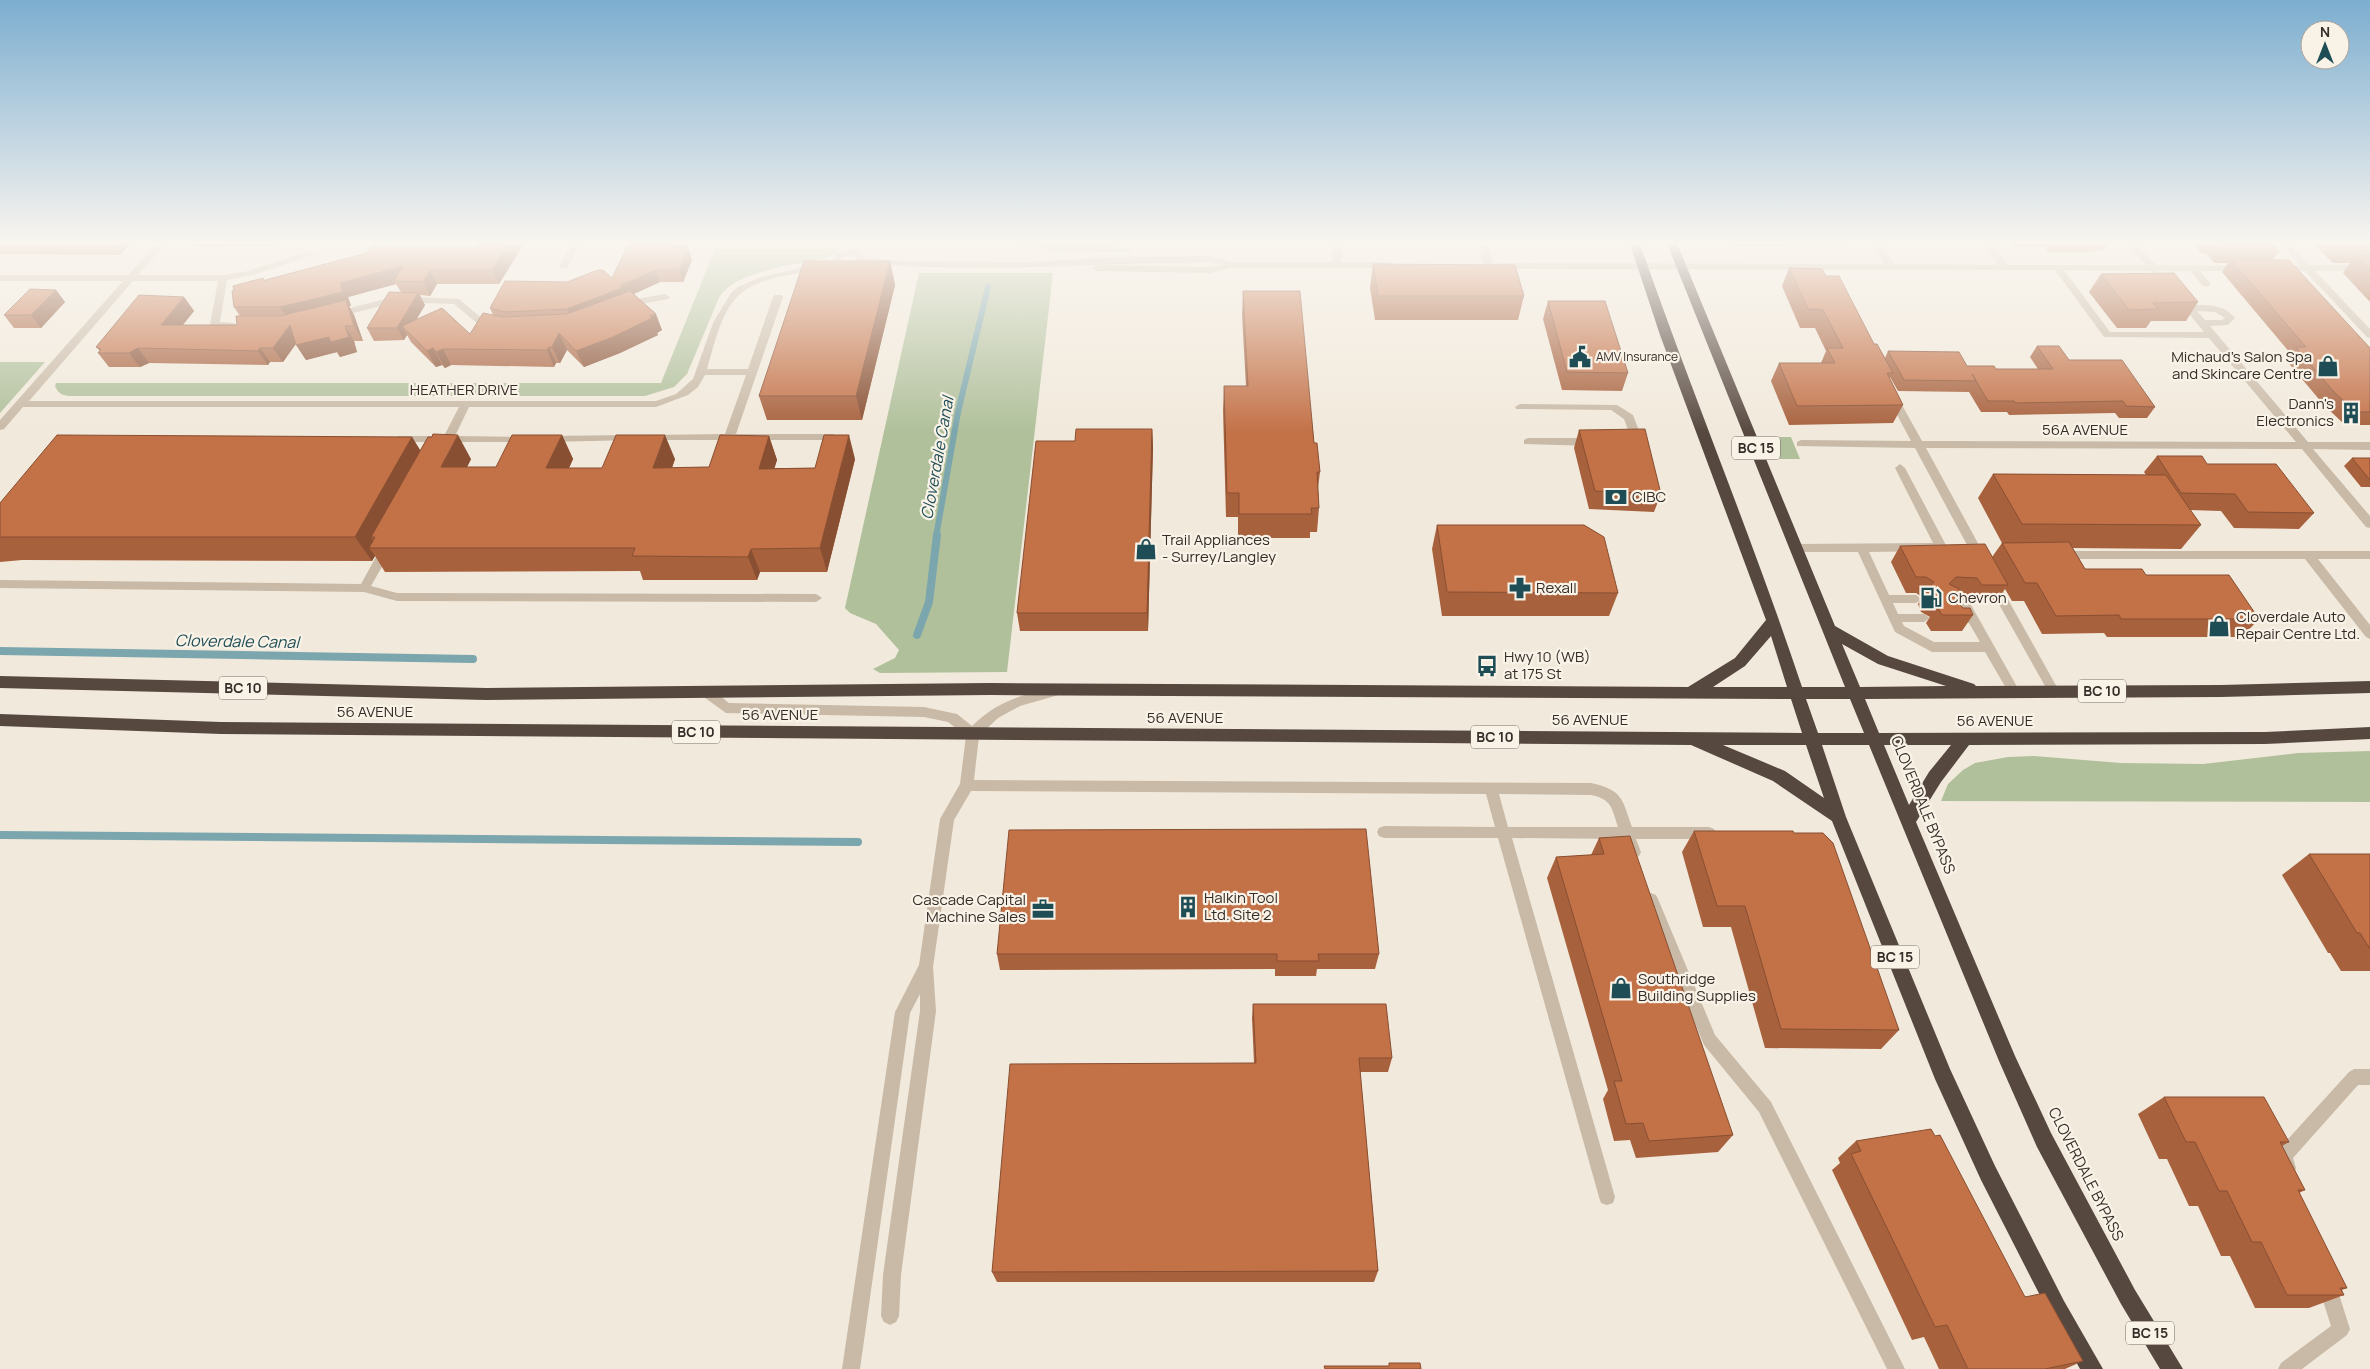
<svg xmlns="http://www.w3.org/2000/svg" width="2370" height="1369" font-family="Manrope,sans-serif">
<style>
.green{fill:#b0c09b}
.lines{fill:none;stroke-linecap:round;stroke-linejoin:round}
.stream-far1{stroke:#7ba6ad;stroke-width:6}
.stream{stroke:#7ba6ad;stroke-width:8}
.minor{fill:#c9baa7;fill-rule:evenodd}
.highway{fill:#56483f;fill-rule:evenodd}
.wall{fill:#a8613d}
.shaded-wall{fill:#884f32}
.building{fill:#c37147;stroke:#884f32}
.labels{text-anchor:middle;stroke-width:4.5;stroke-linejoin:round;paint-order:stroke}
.far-poi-label{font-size:12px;fill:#352d28;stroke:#f9f2e7;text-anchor:start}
.shield{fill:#f9f2e7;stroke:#706861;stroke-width:1}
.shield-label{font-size:14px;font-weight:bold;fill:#352d28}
.poi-label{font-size:15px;fill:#352d28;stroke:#f9f2e7;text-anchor:start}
.street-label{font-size:15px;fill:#352d28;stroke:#f9f2e7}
.water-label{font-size:16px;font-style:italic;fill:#1e4d56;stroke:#f9f2e7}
</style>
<rect width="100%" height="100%" fill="#f1e9db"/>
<!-- green -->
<path class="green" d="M1003 241H1117L1115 243 1119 248H1127L1135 252 1051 251Z
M715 249H840L836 253 826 258C798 264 731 271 718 300L687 374 674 387 645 396H78C68 396 59 397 55 386L56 383H661Z
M919 273H1053L1007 672 880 673 873 669 895 658 899 650 876 624 850 613 845 608Z
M0 362H45L0 413Z
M1769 437H1791L1800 459H1778Z
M2370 751V802L1941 801 1948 784 1963 770 1975 763 2008 757 2034 756 2121 763 2203 764 2298 753Z"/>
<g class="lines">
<!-- stream-far1 -->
<path class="stream-far1" d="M1019 243 1027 241
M936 537 958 412 988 287"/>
<!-- stream -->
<path class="stream" d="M917 635 929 602 937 535
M0 651 473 659
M0 835 858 842"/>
<!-- minor -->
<path class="minor" d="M158 241H168L138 275H223L248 271 310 251 315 254 253 275 227 280 220 322 234 323 236 325C230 330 216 330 210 325L218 281H133L29 401H656L676 394 693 379 713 323 731 293 738 287 758 278 818 264 823 267 821 269C794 275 758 276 737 297 720 315 714 346 707 369H748L773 297 775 295H781L783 297 736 434H833L838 437 833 440H647V436L651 435 725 434 746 375H705L698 387 688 395 656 407H469L455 436 530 437 531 439 526 442H451L449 446H441L440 442H398L393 439 398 436H444L459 407H23L4 429 0 430V420L123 281H0V275H128Z
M573 241H582L567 268H561L559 266Z
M1332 241H1342L1343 253 1340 262H1389L1394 265 1389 268H1232L1210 273 1097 271 1092 268 1097 265 1210 267 1221 265 1211 262C1095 263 979 274 863 263L860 266 844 270 831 262 837 253 856 249 866 258 905 261 1026 262 1117 257 1211 256 1232 262H1331L1333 253ZM854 255 857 258 854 262 845 264 841 261 843 257Z
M1479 241H1488L1493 266 1491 268H1485L1483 266Z
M1872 241H1880L1894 264 1998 265 1984 245 1989 242 1992 243 2007 265H2146L2123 241H2133L2156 265 2245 266V270L2242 271H2200L2211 284 2206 287 2203 286 2190 271H2160L2156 273 2151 271 2064 270 2110 332H2204L2176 298 2181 295 2184 296 2192 305C2208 305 2224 304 2235 318L2228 325 2210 326 2308 442H2370V450L2313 449 2370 516V528L2366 527 2302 449 1926 448 1986 558 1980 562 1974 558 1915 448 1797 446V442L1801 440 1911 441 1887 396 1892 393 1897 396 1922 441 2296 442 2209 338 2104 337 2055 270 1499 269 1494 266 1499 263 1884 264ZM2197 311 2215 312 2225 318 2222 320H2205Z
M2278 241H2287L2310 265H2370V271H2315L2370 329V338L2367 337 2305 271 2276 270V266L2279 265H2300Z
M665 294 670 297 668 299 641 304 626 309 621 306 636 299Z
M397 296 459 299 484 320 498 324 493 327 478 324 454 304 397 302 337 317 332 314 334 312Z
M1520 404 1617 405 1633 415 1641 436 1634 443H1626L1625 441 1630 435 1624 419 1611 410 1516 409 1515 407Z
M631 435 635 436V440L548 442 543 439 548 436Z
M1528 438H1592L1597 442 1592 446 1524 444V440Z
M1900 464 1905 468 1947 547 1941 551 1869 552 1889 595H1916L1922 599 1916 603H1893L1898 614H1924L1930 618 1924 622H1902L1904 626 1934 642H1980L1969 623 1952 622 1950 619 1952 616 1964 615 1958 603H1946L1940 599 1946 595 1966 596 2020 692 2018 695H2010L1985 652H1932L1895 632 1858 552H1797L1791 548 1797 544 1933 543 1895 468Z
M386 545 392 549 371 586 397 593 816 594 822 598 816 602 397 601 364 592 0 588V580L361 584 382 546Z
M2060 551H2370V559H2318L2370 625V639L2366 637 2305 559H2060L2054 555Z
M1993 579 1997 580 2058 689 2060 692 2058 695H2050L1987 583Z
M1058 686 1062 688 1064 691 1062 694 1020 706 998 718 979 736 974 780 1591 783C1623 790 1622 799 1632 827H1709L1714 829 1716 833 1714 837 1709 839H1636L1641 852 1639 856 1634 858 1629 856 1622 839 1512 838 1615 1197 1613 1203 1607 1205 1601 1203 1599 1197 1498 838H1384L1379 836 1377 832 1379 828 1384 826 1495 827 1486 794 971 791 954 820 933 967 936 1011 901 1275 899 1316 896 1322 890 1325 884 1322 881 1316 883 1275 920 1011V994L910 1013 860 1369H842L895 1012 919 965 940 819 960 784 966 736 948 722 924 717 726 713 701 695 699 692 701 689C711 685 721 697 729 703L924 707 957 714 972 726C1000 699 1021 696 1058 686ZM1499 794 1591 795C1612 799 1612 809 1618 827H1508Z
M1651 893 1656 895 1658 899 1715 1035 1771 1102 1905 1369H1887L1759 1112 1704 1045 1644 899 1646 895Z
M2354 1069H2370V1085H2358L2293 1158 2296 1168 2294 1174 2288 1176 2282 1174 2276 1156 2278 1150 2349 1072Z
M2327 1276 2333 1279 2336 1285 2350 1329 2347 1335 2302 1369H2278L2281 1363 2331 1326 2318 1285 2321 1279Z"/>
<!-- highway -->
<path class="highway" d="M1629 241H1639C1691 391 1752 537 1802 687H1845L1666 241H1676L1835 626 1888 656 1974 684 1976 686 2221 685 2370 681V693L2221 697 1865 699 1879 733 2265 732 2370 727V739L2265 744 1969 745 1941 782 1916 822 2015 1056 2051 1133 2135 1290 2183 1369H2160L2121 1304 2037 1147 1999 1061 1869 745H1822L1846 817 1950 1069 1995 1166 2064 1301 2103 1369H2080L2050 1315 1981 1180 1935 1079 1832 821 1773 781 1691 745 221 734 0 726V714L221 722 1802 733 1791 699 990 695 486 700 0 688V676L486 688 990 683 1688 687 1735 658 1766 620 1660 335ZM1771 636 1787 687H1713L1745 666ZM1842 644 1878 664 1946 686 1860 687ZM1806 699H1850L1864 733H1818ZM1723 745H1806L1824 798 1785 771ZM1884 745H1951L1929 772 1909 805Z"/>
</g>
<!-- wall -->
<path class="wall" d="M0 241H133L120 255 0 254Z
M192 241H285L283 244 261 246 196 247Z
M481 241 499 284H437L430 296 420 295 425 305 416 320 470 334 493 315 490 308 567 282 612 278 630 242H628V241H687L688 242 685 248 688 247 692 260 683 282H660L634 294 662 330 657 333 658 335 620 353 584 367 567 350 560 363H556L554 367 451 365 445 368 442 365 436 367 411 342 407 335 404 340 374 341 367 328 401 292 396 284 348 297 351 306H349L354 315 363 341H354L357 352 340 357 337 352 306 360 296 344 283 362H270L268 365 149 363 140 367H109L98 353 100 351 96 347 184 297 194 311 183 325H237L240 316 234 307 263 278 265 280 367 253 477 248Z
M893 241H952H947V243H893Z
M1730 241H1845L1843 245 1732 246Z
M2009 241H2110L2104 250H2097L2095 252H2048L2045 247H2013Z
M2191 241H2270L2279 251 2273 260 2370 348V425H2345L2323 404 2286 360 2291 354 2222 272 2228 263H2214L2206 253H2201Z
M2311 241H2370V302L2343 273 2350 263H2333Z
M890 261 895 285 862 420H767L759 396Z
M1373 264 1524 296 1518 320H1375L1370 288Z
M1789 268 1826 276 1874 344 1885 358 1888 351 1967 366 1996 369H2038L2030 357 2037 346 2069 360 2155 407 2147 418H2119L2115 413 2009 415 2007 412H1981L1969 392 1898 391 1890 377V379L1903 405 1893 423 1789 425 1771 381 1779 363H1821L1826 351 1815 328H1800L1782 286Z
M2101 274 2198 302 2186 321H2151L2146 328H2117L2089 292Z
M56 290 65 302 41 328H14L4 315Z
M1243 291 1314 443 1320 472 1318 488 1319 508 1317 532H1310V538H1238V517H1226L1223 410 1224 386H1246L1242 315Z
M1548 301 1628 373 1622 391 1562 390 1543 319Z
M1152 429 1153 447 1148 631H1020L1017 613Z
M1579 430 1661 494 1654 512 1589 509 1574 448Z
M562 435 573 459 569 468H602L675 459 672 468 709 467 769 436 777 460 774 468H815L855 459 827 572H760L757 580H643L640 571 385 572 375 556 372 561 22 560 0 562V503L412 437 420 451 471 459 467 467H496Z
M2157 456 2207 464 2314 513 2299 529 2234 528 2221 511 2190 510 2201 525 2181 549 2072 548 2085 569 2146 575 2259 619 2242 637H2107L2104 633 2042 634 2024 601H2012L2005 589 1997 601H1971L1966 594H1962L1964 598 1960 604 1963 608 1973 615 1962 631H1931L1926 623 1930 617 1921 612 1918 604 1922 597 1916 593H1906L1891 562 1900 546 1992 557 2002 543 1978 498 1993 474 2146 475 2144 472Z
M2352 458H2370V487H2361L2344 466Z
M1437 525 1618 593 1609 616H1442L1432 549Z
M1694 831 1794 833 1899 1030 1881 1049 1765 1048 1731 927H1703L1682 852Z
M1599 838 1733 1135 1718 1152 1636 1158 1630 1140 1614 1141 1603 1099 1608 1090 1547 878 1556 857 1591 855Z
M2309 854H2370V971H2341L2330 953H2328L2282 875Z
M997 954H1379L1375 969H1317L1316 976H1275V969L1000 970Z
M1253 1004 1392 1058 1388 1072H1360L1378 1271 1374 1282H997L992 1272 1254 1063 1252 1018Z
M2164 1097 2289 1142 2282 1146 2305 1190 2299 1193 2347 1288 2342 1290 2344 1295 2309 1308H2255L2230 1256H2221L2198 1206H2189L2167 1159H2159L2138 1114Z
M1856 1141 2025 1297 2083 1361 2065 1369H1939L1924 1337 1912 1340 1832 1170 1840 1163 1838 1158Z"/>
<!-- shaded-wall -->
<path class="shaded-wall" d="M113 241H133L120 255 112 243Z
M257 241H285L283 244 261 246Z
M511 241H526L499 284 492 270Z
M678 241H687L688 242 679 260 675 248Z
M688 247 692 260 683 282 679 270Z
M890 261 895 285 862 420 856 396Z
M403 266 394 281 396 284 348 297 351 306H349L354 315 363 341 354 326 289 321 280 307 340 283Z
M430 270 437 284 430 296 423 282Z
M655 270 660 282 573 321 567 309Z
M56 290 65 302 41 328 31 315Z
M418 293 425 305 409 332 402 326 407 335 404 340 397 328Z
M184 297 194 311 171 339 161 325Z
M656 314 662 330 657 333 658 335 620 353 584 367 576 351Z
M290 325 299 339 283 362 273 348Z
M345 326 354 341 357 352 340 357 337 352 306 360 296 345 329 337Z
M559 333 567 350 560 363 552 347Z
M549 347 556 363 554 367 547 350Z
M138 348 149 363 140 367 129 353Z
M260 348 270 362 268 365 258 351Z
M433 348 442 365 436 367 427 351Z
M443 349 451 365 445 368 436 352Z
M1152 429 1153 447 1148 631 1147 613Z
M458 435 471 459 455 491 441 467Z
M562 435 573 459 558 492 546 468Z
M665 435 675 459 663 492 653 468Z
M849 435 855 459 827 572 820 548Z
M769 436 777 460 767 493 759 469Z
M412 437 427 461 375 537H371L378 548H369L375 556 372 561 355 537Z
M751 549 760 572 757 580 748 557Z"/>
<!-- building -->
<path class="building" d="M0 241H113L112 243 0 242Z
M481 241H511L492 270H430L423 282 394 281 403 266 340 283 343 292 280 307H234L232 291H234L233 286 263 278 264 281 269 279 367 253 372 246 477 248Z
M630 241H678L675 248 688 247 679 270H655L620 286 622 288 567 309 505 312 490 308 505 281 567 282 598 270H603L612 278Z
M2214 241H2270L2279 251H2223Z
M2341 241H2370V246H2346Z
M2356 256H2370V270Z
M2231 260H2289L2370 348V412H2356L2334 392 2296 347H2306Z
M804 261H890L856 396H759Z
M1373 264 1515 265 1524 296H1378Z
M1789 268 1822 269 1826 276H1839L1874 344H1877L1893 373H1887L1903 405 1797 406 1779 363H1835L1827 348H1843L1823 310 1808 309Z
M2174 273 2198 302 2153 303 2158 309 2129 310 2101 274Z
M30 289 56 290 31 315H4Z
M630 291 656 314 650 316 652 318 613 337 576 351 559 333 552 347H549L547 350 443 349 436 352 433 348 427 351 402 326 442 308 470 334 483 313 503 317 567 314Z
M1243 291H1300L1314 443H1317L1320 472H1317L1319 508H1311L1312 514H1239V493H1227L1224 386H1248Z
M389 292 418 293 397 328H367Z
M139 295 184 297 161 325H237L236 316H280L346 300 354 326H345L349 337 331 342 329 337 296 345 290 325 273 348H260L258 351 138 348 129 353H98L101 349 96 347Z
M1548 301H1605L1628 373 1567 372Z
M2037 346H2059L2069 360H2122L2155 407 2126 406 2123 401 2016 403 2014 401H1988L1972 374 1976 381 1904 380 1888 351 1959 352 1967 366H1994L1996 369H2053Z
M1076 429H1152L1147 613H1017L1036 441H1075Z
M1645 429 1661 494 1595 491 1579 430Z
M433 434 458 435 441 467H496L512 435H562L546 468H602L616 435H665L653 468 709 467 720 435 769 436 759 469 815 468 824 435H849L820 548 751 549 748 557 632 556 635 548H369L375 537H371L428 437H432Z
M57 435 412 437 355 537H0V503Z
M2157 456H2202L2207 464H2276L2314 513 2248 512 2235 494 2181 493Z
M2352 458H2370V479H2369Z
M1993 474 2166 475 2201 525 2022 524Z
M1437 525H1584L1604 537 1618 593 1447 592Z
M2069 542 2085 569H2142L2146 575H2229L2259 619H2121L2119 615 2056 616 2037 583H2025L2002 543Z
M1985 544 2008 585H1982L1977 578 1956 577 1949 584 1959 589 1964 598 1959 604 1963 608H1970L1973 615H1942L1937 607 1942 601 1932 596 1928 588 1934 582 1926 577H1916L1900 546Z
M1366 829 1379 954H1318L1319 961H1277V954H997L1009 830Z
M1694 831H1793L1794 833H1823L1833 843 1899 1030 1781 1029 1745 906H1717Z
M1630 836 1733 1135 1649 1141 1643 1123 1626 1124 1614 1081H1622L1556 857 1604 854 1599 838Z
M2309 854H2370V949L2360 933H2357Z
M1253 1004H1386L1392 1058H1359L1378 1271 992 1272 1010 1064 1256 1063Z
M2164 1097H2264L2289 1142H2280L2305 1190H2298L2347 1288H2340L2344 1295H2287L2261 1242H2252L2227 1191H2219L2195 1142H2186Z
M1931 1129 1935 1136 1940 1135 2025 1297 2045 1293 2083 1361 2045 1369H1968L1947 1325 1935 1327 1851 1154 1861 1151 1856 1141Z
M1389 1363H1420L1421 1369H1325L1324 1366H1389Z"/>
<!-- sky -->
<linearGradient id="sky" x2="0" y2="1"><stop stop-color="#7caed0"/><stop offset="0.56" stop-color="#f9f5ef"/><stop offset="1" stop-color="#f9f5ef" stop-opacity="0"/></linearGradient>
<rect width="2370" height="433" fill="url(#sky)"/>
<!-- icons -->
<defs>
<g id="civic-bare" transform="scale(1.725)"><path d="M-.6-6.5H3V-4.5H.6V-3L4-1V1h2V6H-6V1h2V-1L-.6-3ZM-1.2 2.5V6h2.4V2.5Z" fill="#1e4d56" stroke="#f9f2e7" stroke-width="2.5" paint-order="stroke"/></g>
<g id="shop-bare" transform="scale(1.725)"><path d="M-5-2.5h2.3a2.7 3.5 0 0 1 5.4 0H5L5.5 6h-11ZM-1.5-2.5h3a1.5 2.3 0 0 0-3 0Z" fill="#1e4d56" stroke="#f9f2e7" stroke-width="2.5" paint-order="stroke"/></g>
<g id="building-bare" transform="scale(1.725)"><path d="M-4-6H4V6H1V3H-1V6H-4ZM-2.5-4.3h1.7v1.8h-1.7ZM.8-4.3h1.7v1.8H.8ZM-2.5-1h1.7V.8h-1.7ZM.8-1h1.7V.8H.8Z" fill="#1e4d56" stroke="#f9f2e7" stroke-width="2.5" paint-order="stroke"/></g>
<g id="bank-bare" transform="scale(1.725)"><path d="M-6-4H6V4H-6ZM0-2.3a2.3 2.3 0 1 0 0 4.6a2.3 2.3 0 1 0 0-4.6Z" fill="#1e4d56" stroke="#f9f2e7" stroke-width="2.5" paint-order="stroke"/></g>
<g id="pharmacy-bare" transform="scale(1.725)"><path d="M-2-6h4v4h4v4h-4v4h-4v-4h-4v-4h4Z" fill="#1e4d56" stroke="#f9f2e7" stroke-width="2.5" paint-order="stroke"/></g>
<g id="fuel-bare" transform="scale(1.725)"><path d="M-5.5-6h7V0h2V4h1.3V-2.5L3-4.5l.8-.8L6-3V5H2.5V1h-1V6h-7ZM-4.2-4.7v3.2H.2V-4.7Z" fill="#1e4d56" stroke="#f9f2e7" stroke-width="2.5" paint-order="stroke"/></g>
<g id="bus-bare" transform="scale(1.725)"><path d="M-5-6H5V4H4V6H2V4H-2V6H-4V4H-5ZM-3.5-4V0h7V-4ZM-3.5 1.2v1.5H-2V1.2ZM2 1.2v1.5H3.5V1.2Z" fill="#1e4d56" stroke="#f9f2e7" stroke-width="2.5" paint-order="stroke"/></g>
<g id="office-bare" transform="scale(1.725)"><path d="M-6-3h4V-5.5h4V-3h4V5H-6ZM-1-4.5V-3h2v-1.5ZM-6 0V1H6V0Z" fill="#1e4d56" stroke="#f9f2e7" stroke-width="2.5" paint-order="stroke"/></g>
</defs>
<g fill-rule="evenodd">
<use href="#civic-bare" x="1580" y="357"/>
<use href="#shop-bare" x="2328" y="366"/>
<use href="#building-bare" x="2351" y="413"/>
<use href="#bank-bare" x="1616" y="497"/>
<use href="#shop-bare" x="1146" y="549"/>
<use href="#pharmacy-bare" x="1520" y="588"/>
<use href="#fuel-bare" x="1931" y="598"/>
<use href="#shop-bare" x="2219" y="626"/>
<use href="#bus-bare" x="1487" y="666"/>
<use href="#building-bare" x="1188" y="907"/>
<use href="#office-bare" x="1043" y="909"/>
<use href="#shop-bare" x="1621" y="988"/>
</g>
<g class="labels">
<!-- far-poi labels -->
<g class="far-poi-label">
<text x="1596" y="361">AMV Insurance</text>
</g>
<!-- shield labels -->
<g class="shield">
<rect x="1732" y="436.5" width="48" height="23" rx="4"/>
<rect x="219" y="676.5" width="48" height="23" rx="4"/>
<rect x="2078" y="679.5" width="48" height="23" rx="4"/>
<rect x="672" y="720.5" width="48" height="23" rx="4"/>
<rect x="1471" y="725.5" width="48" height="23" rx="4"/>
<rect x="1871" y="945.5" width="48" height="23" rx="4"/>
<rect x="2126" y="1321.5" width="48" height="23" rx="4"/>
</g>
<g class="shield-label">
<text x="1756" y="453">BC 15</text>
<text x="243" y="693">BC 10</text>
<text x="2102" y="696">BC 10</text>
<text x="696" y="737">BC 10</text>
<text x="1495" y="742">BC 10</text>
<text x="1895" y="962">BC 15</text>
<text x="2150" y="1338">BC 15</text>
</g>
<!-- poi labels -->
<g class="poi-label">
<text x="2312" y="362" text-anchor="end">Michaud's Salon Spa<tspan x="2312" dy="17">and Skincare Centre</tspan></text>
<text x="2334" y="409" text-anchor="end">Dann's<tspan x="2334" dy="17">Electronics</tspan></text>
<text x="1632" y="502">CIBC</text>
<text x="1162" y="545">Trail Appliances<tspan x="1162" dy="17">- Surrey/Langley</tspan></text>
<text x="1536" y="593">Rexall</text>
<text x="1948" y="603">Chevron</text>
<text x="2236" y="622">Cloverdale Auto<tspan x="2236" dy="17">Repair Centre Ltd.</tspan></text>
<text x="1504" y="662">Hwy 10 (WB)<tspan x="1504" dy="17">at 175 St</tspan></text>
<text x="1204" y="903">Halkin Tool<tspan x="1204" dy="17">Ltd. Site 2</tspan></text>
<text x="1026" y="905" text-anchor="end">Cascade Capital<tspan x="1026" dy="17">Machine Sales</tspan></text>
<text x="1638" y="984">Southridge<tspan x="1638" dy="17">Building Supplies</tspan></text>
</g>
<!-- street labels -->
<g class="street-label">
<text x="464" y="395">HEATHER DRIVE</text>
<text x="2085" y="435">56A AVENUE</text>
<text x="375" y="717">56 AVENUE</text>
<text x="780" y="720">56 AVENUE</text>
<text x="1185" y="723">56 AVENUE</text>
<text x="1590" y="725">56 AVENUE</text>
<text x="1995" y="726">56 AVENUE</text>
<text transform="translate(1923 805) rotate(68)" y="5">CLOVERDALE BYPASS</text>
<text transform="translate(2086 1174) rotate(63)" y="5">CLOVERDALE BYPASS</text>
</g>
<!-- water labels -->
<g class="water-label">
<text transform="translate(937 458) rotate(-80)" y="6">Cloverdale Canal</text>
<text transform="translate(237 641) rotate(1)" y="6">Cloverdale Canal</text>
</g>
</g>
<!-- north arrow -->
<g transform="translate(2325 45)"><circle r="24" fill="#f9f2e7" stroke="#aba39b"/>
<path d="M0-4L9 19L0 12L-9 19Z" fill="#1e4d56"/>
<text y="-8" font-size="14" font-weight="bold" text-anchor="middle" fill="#352d28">N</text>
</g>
</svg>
